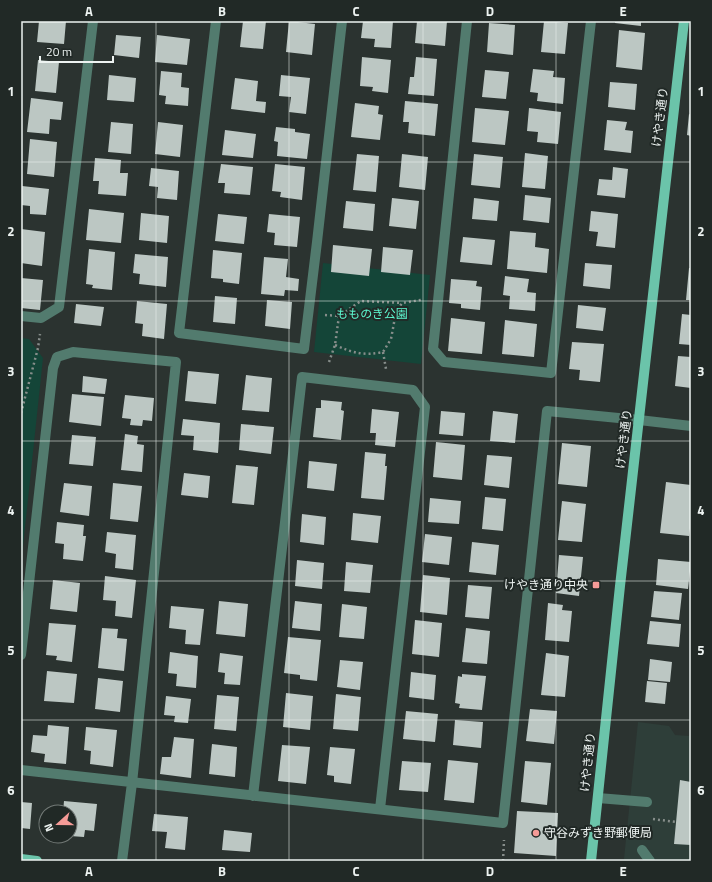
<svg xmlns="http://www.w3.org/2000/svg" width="712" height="882" font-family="'Titillium Web','Noto Sans JP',sans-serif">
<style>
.built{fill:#2e3e39}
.green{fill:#144538}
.building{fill:#bcc7c3}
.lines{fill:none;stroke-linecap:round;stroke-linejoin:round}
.path{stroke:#878e8b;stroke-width:2.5;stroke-dasharray:2 3;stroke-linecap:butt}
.minor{stroke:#527b6e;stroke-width:10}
.major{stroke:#6bc4aa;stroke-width:10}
.grid{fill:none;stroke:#edf3f1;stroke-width:1;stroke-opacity:0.55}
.poi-dot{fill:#f59b97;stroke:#212926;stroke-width:1.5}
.labels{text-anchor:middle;stroke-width:4;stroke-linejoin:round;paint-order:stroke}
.street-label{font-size:12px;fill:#edf3f1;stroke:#212926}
.park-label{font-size:12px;fill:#5df6cf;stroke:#212926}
.poi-label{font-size:12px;fill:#edf3f1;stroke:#212926;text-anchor:end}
.neatline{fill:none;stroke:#edf3f1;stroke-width:1.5}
.grid-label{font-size:13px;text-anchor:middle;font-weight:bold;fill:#edf3f1}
</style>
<rect width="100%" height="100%" fill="#2b3330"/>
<!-- built -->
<path class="built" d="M638 722 669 726 675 735 689 736 691 733V861H626L624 859Z"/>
<!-- green -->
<path class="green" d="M323 263 430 275 421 364 314 352Z
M21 338 29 339 43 358 21 565Z"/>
<!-- building -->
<path class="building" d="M39 21H66L64 44 37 42Z
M243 21H266L263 49 240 47Z
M289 21 315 24 312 55 286 52Z
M363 21H393L391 48 374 47 375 39 361 38Z
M417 21H447L445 46 415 43Z
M544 21 568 23 565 54 541 52Z
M615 21H641V26L615 23Z
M489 23 515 25 513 55 487 52Z
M619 30 645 33 642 70 616 67Z
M116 35 141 37 139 58 114 55Z
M157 35 190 39 187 65 155 62Z
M362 57 391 60 388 93 372 91 373 87 360 86Z
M416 57 437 59 434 96 408 94 410 77H414Z
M38 60 59 62 56 93 35 91Z
M533 69 554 71 553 77 565 78 563 104 537 101 538 93 530 92Z
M485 70 509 72 506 99 482 97Z
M161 71 182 73 181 87 189 88 188 106 165 104 166 96 159 95Z
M109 75 136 78 134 102 107 100Z
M281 75 310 78 306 114 289 112 291 97 279 96Z
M235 78 258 81 256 101 266 102 265 113 231 109Z
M610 82 637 84 635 110 608 107Z
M31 98 63 102 61 120 50 119 49 134 27 132Z
M405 101 438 104 435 136 408 133 409 122H403Z
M355 103 379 106 378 114 383 115 380 140 351 137Z
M475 108 509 111 505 145 472 142Z
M529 108 561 112 558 144 537 142 538 132 527 131Z
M689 114 691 115V136L687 135Z
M607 120 627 122 625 130 633 131 631 153 604 150Z
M111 122 133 124 131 154 108 152Z
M158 122 183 125 180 157 155 154Z
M276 127 295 129V132L310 134 307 159 277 156 278 142 274 141Z
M225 130 256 134 253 158 222 155Z
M30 139 57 142 54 177 27 174Z
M525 153 548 156 545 189 522 187Z
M357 154 379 156 376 192 353 190Z
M402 154 428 157 425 190 399 187Z
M474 154 503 157 500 188 471 185Z
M95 158 121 160 120 173H128L126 196 98 194 99 181H93Z
M221 164 253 167 250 195 224 193 225 183H218Z
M275 164 305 167 302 200 280 197 281 192 272 191Z
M613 167 628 169 625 198 597 195 599 179 612 180Z
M151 168 179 171 177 200 157 198 158 187 149 186Z
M22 186 49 189 46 215 30 214V206L21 205Z
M525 195 551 198 549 223 523 220Z
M392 198 419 201 416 229 389 226Z
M474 198 499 201 497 221 472 219Z
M346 201 375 204 373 231 343 228Z
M89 209 124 213 121 243 86 240Z
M591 211 618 214 615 248 596 246 598 232 589 231Z
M141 213 169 216 167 243 139 240Z
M218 214 247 217 244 244 215 241Z
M269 214 300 217 297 247 274 245 275 233 267 232Z
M21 229 45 232 42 266 21 263Z
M510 231 536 233 535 247 549 249 547 273 507 269Z
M463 237 495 240 492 265 460 262Z
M333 245 372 249 369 276 331 272Z
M383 247 413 250 410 275 381 272Z
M89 249 115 252 112 290 92 288 93 285 86 284Z
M213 250 242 253 239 284 223 282V279L211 278Z
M135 254 168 257 166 287 139 284 140 274 133 273Z
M264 257 288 259 286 277 299 279 298 291 285 290 284 296 261 294Z
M585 263 612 265 610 289 583 286Z
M689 268H691V300H686Z
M505 276 529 279 527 292 536 293 535 311 509 309 510 296 503 295Z
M21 278 43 280 40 310 21 308Z
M451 279 477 281 476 286 482 287 480 310 461 308V304L449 303Z
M215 296 237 298 235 324 213 322Z
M267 300 292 302 290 329 265 326Z
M137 301 167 304 164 339 142 336 143 324 135 323Z
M76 304 104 307 101 326 74 323Z
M578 305 606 308 603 331 576 328Z
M682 314 691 315V345L679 344Z
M451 318 485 322 482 354 448 351Z
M505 320 537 324 534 357 502 354Z
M572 342 604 344 600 382 579 380 580 370 569 369Z
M678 356 691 357V388L675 386Z
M188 371 219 374 216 404 185 401Z
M246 375 272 378 269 412 242 410Z
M83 376 107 379 105 394 82 392Z
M72 394 104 397 101 426 69 422Z
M125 395 154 398 152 421 143 420 142 426 130 425 131 419 122 418Z
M321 400 342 402 341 410 344 411 341 440 313 437 316 408H321Z
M372 409 399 412 395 447 375 445 376 433H370Z
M441 411 465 413 463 436 439 434Z
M493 411 518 414 515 443 490 441Z
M183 419 220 423 218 453 193 450 194 436 181 435Z
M241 424 274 427 271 454 239 450Z
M125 434 138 436 137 444 144 445 142 472 121 470Z
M72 435 96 437 93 466 69 464Z
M436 442 465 445 462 480 433 477Z
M562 443 591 446 587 487 558 484Z
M365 452 386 454 385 466H387L384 500 361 498Z
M487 455 512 457 509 488 484 485Z
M309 461 337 464 334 491 307 488Z
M236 465 258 467 254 505 232 503Z
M184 473 210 476 208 498 181 495Z
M666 482 691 485V521L689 536 660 533Z
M64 483 92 486 89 516 60 512Z
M113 483 142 486 138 522 110 519Z
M485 497 506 499 503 531 482 529Z
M430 498 461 501 459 524 428 522Z
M562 501 586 504 582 542 558 540Z
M353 513 381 516 378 543 351 540Z
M302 514 326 517 324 545 300 542Z
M57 522 84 525 83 536H86L83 561 63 559 64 544 55 543Z
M107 532 136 535 133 570 115 568 116 554 105 552Z
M425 534 452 537 449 565 422 562Z
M472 542 499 545 496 575 469 572Z
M559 555 583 557 579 596 556 593Z
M658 559 691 562 688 589 656 585Z
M297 560 324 563 322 589 295 586Z
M346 562 373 565 370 593 344 591Z
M423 575 450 578 447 615 420 612Z
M105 576 136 580 132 618 115 616 116 601 103 600Z
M53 580 80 583 77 612 50 609Z
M468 585 492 587 489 619 465 617Z
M654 591 682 593 679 620 651 617Z
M219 601 248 604 245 637 216 634Z
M295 601 322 604 320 631 292 628Z
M548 603 563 605 562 610 572 611 569 642 545 640Z
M342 604 367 607 364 639 339 637Z
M171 606 204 609 200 645 185 644 186 630 169 628Z
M415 620 442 623 439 657 412 654Z
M650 621 681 624 679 647 647 644Z
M49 623 76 625 72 662 56 660 57 656 46 655Z
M102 628 118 629 117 638 127 639 124 671 98 668Z
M466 628 490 631 487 664 462 662Z
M288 637 321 640 317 681 300 679V675L284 673Z
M170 652 198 656 196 688 176 686 177 674 168 673Z
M220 653 243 656 240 685 224 684 225 673 218 672Z
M546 653 569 656 565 697 541 695Z
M650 659 672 662 670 682 648 680Z
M340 660 363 662 360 690 337 687Z
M47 671 77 674 74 703 44 701Z
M411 672 436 675 434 700 409 697Z
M462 674 486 676 482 710 459 708 460 704 455 703 458 676 462 677Z
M98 678 123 681 120 712 95 709Z
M647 681 667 683 665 704 645 702Z
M286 693 313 696 310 730 283 727Z
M336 694 361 697 358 731 333 729Z
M217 695 239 697 236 731 214 729Z
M166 696 191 699 188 723 174 722 175 716 164 715Z
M530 709 557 711 554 744 526 741Z
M406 711 438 714 435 742 403 739Z
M455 720 483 722 481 748 453 745Z
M48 725 69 727 66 764 44 762 45 754 31 752 33 735 47 736Z
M86 727 117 730 113 767 90 764 91 751 84 750Z
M174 737 194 739 191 778 160 774 162 757H171Z
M212 744 237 747 235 777 209 774Z
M282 745 310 747 306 784 278 781Z
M330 747 355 749 351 784 334 782V776L327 775Z
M448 760 478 763 474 803 444 800Z
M402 761 431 763 428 792 399 790Z
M525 761 551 763 547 805 521 802Z
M680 780 691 782V845L674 844Z
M64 801 97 804 94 831 85 830 84 837 70 836V812H63Z
M21 802 32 803 30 829 21 828Z
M517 811 558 813 556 856 514 853Z
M154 814 188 817 185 850 165 848 167 832 152 831Z
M224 830 252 833 250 852 222 850Z"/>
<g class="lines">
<!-- path -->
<path class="path" d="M325 315 339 316
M335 345C353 353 364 356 383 352L391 339 396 312 402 303 421 300
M383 352 386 369
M329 362 335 345 339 316 361 301 402 303
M21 413 38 348 40 334
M653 819 676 822
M503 861 504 840"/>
<!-- minor -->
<path class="minor" d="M216 21 179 333 304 349 317 242 342 21
M467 21 433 349 444 362 551 373 591 21
M21 316 41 318 59 307 93 21
M21 655 53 368 57 357 73 352 176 362 132 783 122 861
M21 770 503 823 547 411 639 420 691 426
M253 796 302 377 413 390 425 407 380 809
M598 798 647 802
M642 850 650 861"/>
<!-- major -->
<path class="major" d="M21 859 37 861
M591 861 620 586 684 21"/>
</g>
<!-- grid -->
<path class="grid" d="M156 21V861M289 21V861M423 21V861M556 21V861M21 162H691M21 301H691M21 441H691M21 581H691M21 720H691"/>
<!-- markers -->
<g class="poi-dot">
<rect x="592" y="581" width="8" height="8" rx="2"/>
<circle cx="536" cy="833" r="4"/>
</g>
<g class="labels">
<!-- street labels -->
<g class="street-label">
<text transform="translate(660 117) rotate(-83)" y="4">けやき通り</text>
<text transform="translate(624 439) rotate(-83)" y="4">けやき通り</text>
<text transform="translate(588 762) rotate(-84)" y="4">けやき通り</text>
</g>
<!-- park labels -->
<g class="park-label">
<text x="372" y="318">もものき公園</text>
</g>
<!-- poi labels -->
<g class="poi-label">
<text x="588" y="589">けやき通り中央</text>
<text x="544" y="837" text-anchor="start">守谷みずき野郵便局</text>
</g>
</g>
<!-- border -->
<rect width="712" height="882" fill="none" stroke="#212926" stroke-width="44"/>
<!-- north arrow -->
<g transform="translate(58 824) rotate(249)"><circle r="19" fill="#212926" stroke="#737a77"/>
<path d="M0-3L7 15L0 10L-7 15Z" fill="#f59b97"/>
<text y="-6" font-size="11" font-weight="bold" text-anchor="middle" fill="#edf3f1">N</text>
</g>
<!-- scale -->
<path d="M40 56v6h73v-6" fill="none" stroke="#edf3f1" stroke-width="2"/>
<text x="46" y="56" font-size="12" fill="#edf3f1" stroke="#212926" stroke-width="3" paint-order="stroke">20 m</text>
<rect x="22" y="22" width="668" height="838" class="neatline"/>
<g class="grid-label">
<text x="89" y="16">A</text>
<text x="222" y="16">B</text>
<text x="356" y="16">C</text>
<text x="490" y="16">D</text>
<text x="623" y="16">E</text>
<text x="11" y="96">1</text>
<text x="701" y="96">1</text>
<text x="11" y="236">2</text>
<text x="701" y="236">2</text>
<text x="11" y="376">3</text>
<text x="701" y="376">3</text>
<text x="11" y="515">4</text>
<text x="701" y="515">4</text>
<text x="11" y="655">5</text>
<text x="701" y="655">5</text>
<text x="11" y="795">6</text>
<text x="701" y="795">6</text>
<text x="89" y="876">A</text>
<text x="222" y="876">B</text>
<text x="356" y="876">C</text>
<text x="490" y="876">D</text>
<text x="623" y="876">E</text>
</g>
</svg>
